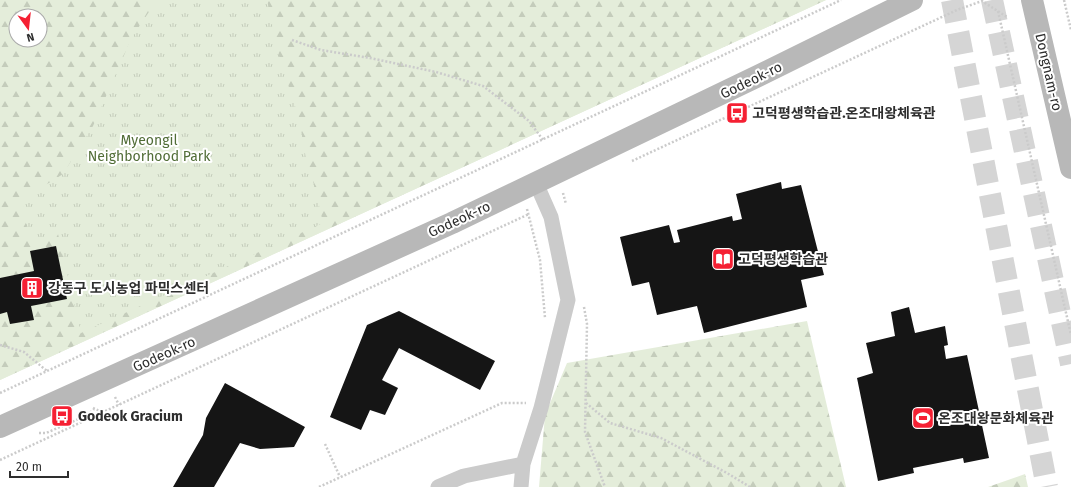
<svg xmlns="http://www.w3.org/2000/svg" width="1071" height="487" font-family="'Fira Sans','Noto Sans KR',sans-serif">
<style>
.grass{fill:url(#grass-tufts);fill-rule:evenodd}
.forest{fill:url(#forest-firs);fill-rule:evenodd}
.building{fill:#151515}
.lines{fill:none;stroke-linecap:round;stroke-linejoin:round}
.highway-tunnel{stroke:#d5d5d5;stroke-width:22;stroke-dasharray:22 11;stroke-linecap:butt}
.path{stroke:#cbcbcb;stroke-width:2.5;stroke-dasharray:2 2;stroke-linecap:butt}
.street{stroke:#cbcbcb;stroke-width:15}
.secondary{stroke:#b8b8b8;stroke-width:22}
.labels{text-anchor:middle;stroke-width:4;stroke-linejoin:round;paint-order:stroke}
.street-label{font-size:14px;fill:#2e2e2e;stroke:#fff}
.poi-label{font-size:14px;font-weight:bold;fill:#2e2e2e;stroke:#fff;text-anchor:start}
.park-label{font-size:14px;fill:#516d37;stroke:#fff}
</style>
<defs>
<pattern id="grass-tufts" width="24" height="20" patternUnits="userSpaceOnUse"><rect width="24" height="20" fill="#e4edda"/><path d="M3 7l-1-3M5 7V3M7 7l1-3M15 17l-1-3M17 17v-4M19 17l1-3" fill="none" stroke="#c4ccbb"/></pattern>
<pattern id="forest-firs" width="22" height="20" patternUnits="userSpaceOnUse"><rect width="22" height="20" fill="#e4edda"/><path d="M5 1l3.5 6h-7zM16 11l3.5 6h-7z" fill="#c4ccbb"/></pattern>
</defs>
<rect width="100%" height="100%" fill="#fff"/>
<!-- grass -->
<path class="grass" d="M0 0H826L0 380ZM16 16H40V40H16Z"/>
<!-- forest -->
<path class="forest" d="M0 0H157L132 37 93 126 63 174 22 200 29 240 58 234 81 333 323 223 316 192 305 153 299 118 280 60 267 0H826L0 380ZM16 16H40V40H16Z
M807 321 846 487H539L545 415 567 363Z
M1025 474 1028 487H988Z"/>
<!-- building -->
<path class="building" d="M781 182 782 189 801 185 824 275 801 280 807 307 704 333 697 306 657 315 649 282 632 286 620 237 669 225 674 243 680 242 677 230 732 216 733 221 742 219 736 194Z
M56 246 67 299 31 306 34 320 10 324 7 312 0 314V278L34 271 30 251Z
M909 307 915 333 945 326 948 345 944 346 946 359 967 355 989 458 964 463 963 458 913 468 914 473 878 481 857 378 873 373 866 343 895 336 891 312Z
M399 311 495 361 480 390 399 348 382 380 398 388 385 415 370 410 361 430 330 417 367 325Z
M225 383 305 427 294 447 260 449 240 443 214 487H173L203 435 206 418Z"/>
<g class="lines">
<!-- highway-tunnel -->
<path class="highway-tunnel" d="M952 0 1047 487
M992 0 1071 364"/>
<!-- path -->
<path class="path" d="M1064 0 1071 30
M998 11 1071 335
M292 40 321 50 370 58 436 72 483 86 529 121 543 140
M632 161 957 10 982 1 1007 17
M563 193 566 204
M527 209 540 260 545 318
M584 307 587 324 585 432 605 487
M0 345 24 352 47 371
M0 393 841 0
M115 397 119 405
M586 403 610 423 661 438 727 473 750 487
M93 408 102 412
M39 433H46L88 415 94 409
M325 444 340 477
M0 460 529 214
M319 487 489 409 502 403H526"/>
<!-- street -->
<path class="street" d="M438 487 464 476 523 464
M521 487 523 464 541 408 568 300 551 217 536 183"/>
<!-- secondary -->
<path class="secondary" d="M1032 0 1071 168
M0 427 452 223 758 76 912 0"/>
</g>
<!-- icons -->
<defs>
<g id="bus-square" transform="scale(1.15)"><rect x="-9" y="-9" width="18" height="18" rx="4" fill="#f52033" stroke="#fff"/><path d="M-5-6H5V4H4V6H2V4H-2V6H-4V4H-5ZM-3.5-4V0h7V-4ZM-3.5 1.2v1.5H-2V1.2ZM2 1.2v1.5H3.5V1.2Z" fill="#fff"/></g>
<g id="library-square" transform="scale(1.15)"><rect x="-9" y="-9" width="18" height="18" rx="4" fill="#f52033" stroke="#fff"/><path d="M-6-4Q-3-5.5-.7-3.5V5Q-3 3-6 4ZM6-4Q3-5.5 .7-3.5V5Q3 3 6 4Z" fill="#fff"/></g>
<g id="building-square" transform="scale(1.15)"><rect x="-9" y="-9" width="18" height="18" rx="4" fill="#f52033" stroke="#fff"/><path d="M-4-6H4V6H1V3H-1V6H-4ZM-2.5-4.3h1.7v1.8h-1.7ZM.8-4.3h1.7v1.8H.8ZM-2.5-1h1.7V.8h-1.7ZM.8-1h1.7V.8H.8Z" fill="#fff"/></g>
<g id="stadium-square" transform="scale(1.15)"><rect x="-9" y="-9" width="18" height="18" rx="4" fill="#f52033" stroke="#fff"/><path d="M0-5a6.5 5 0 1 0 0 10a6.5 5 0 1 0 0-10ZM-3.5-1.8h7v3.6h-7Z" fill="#fff"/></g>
</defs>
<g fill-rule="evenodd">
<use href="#bus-square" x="737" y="113"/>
<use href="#library-square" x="723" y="259"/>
<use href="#building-square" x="32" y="288"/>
<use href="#bus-square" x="62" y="416"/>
<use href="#stadium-square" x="923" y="418"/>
</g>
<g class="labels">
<!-- street labels -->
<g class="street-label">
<text transform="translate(1049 72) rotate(77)" y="5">Dongnam-ro</text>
<text transform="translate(751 80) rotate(-26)" y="5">Godeok-ro</text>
<text transform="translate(459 219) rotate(-25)" y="5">Godeok-ro</text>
<text transform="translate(164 354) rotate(-24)" y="5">Godeok-ro</text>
</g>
<!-- poi labels -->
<g class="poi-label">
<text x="752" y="118">고덕평생학습관.온조대왕체육관</text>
<text x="738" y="264">고덕평생학습관</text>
<text x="48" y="293">강동구 도시농업 파믹스센터</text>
<text x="78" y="421">Godeok Gracium</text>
<text x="938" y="423">온조대왕문화체육관</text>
</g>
<!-- park labels -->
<g class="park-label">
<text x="149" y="145">Myeongil<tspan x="149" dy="16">Neighborhood Park</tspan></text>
</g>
</g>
<!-- north arrow -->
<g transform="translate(28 28) rotate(165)"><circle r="19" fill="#ffffff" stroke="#ababab"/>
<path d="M0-3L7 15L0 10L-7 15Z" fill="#f52033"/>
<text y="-6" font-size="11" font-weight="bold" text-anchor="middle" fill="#2e2e2e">N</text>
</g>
<!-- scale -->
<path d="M10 471v6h58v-6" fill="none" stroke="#2e2e2e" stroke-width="2"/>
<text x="16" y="471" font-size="12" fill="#2e2e2e" stroke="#ffffff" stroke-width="3" paint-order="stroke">20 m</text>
</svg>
